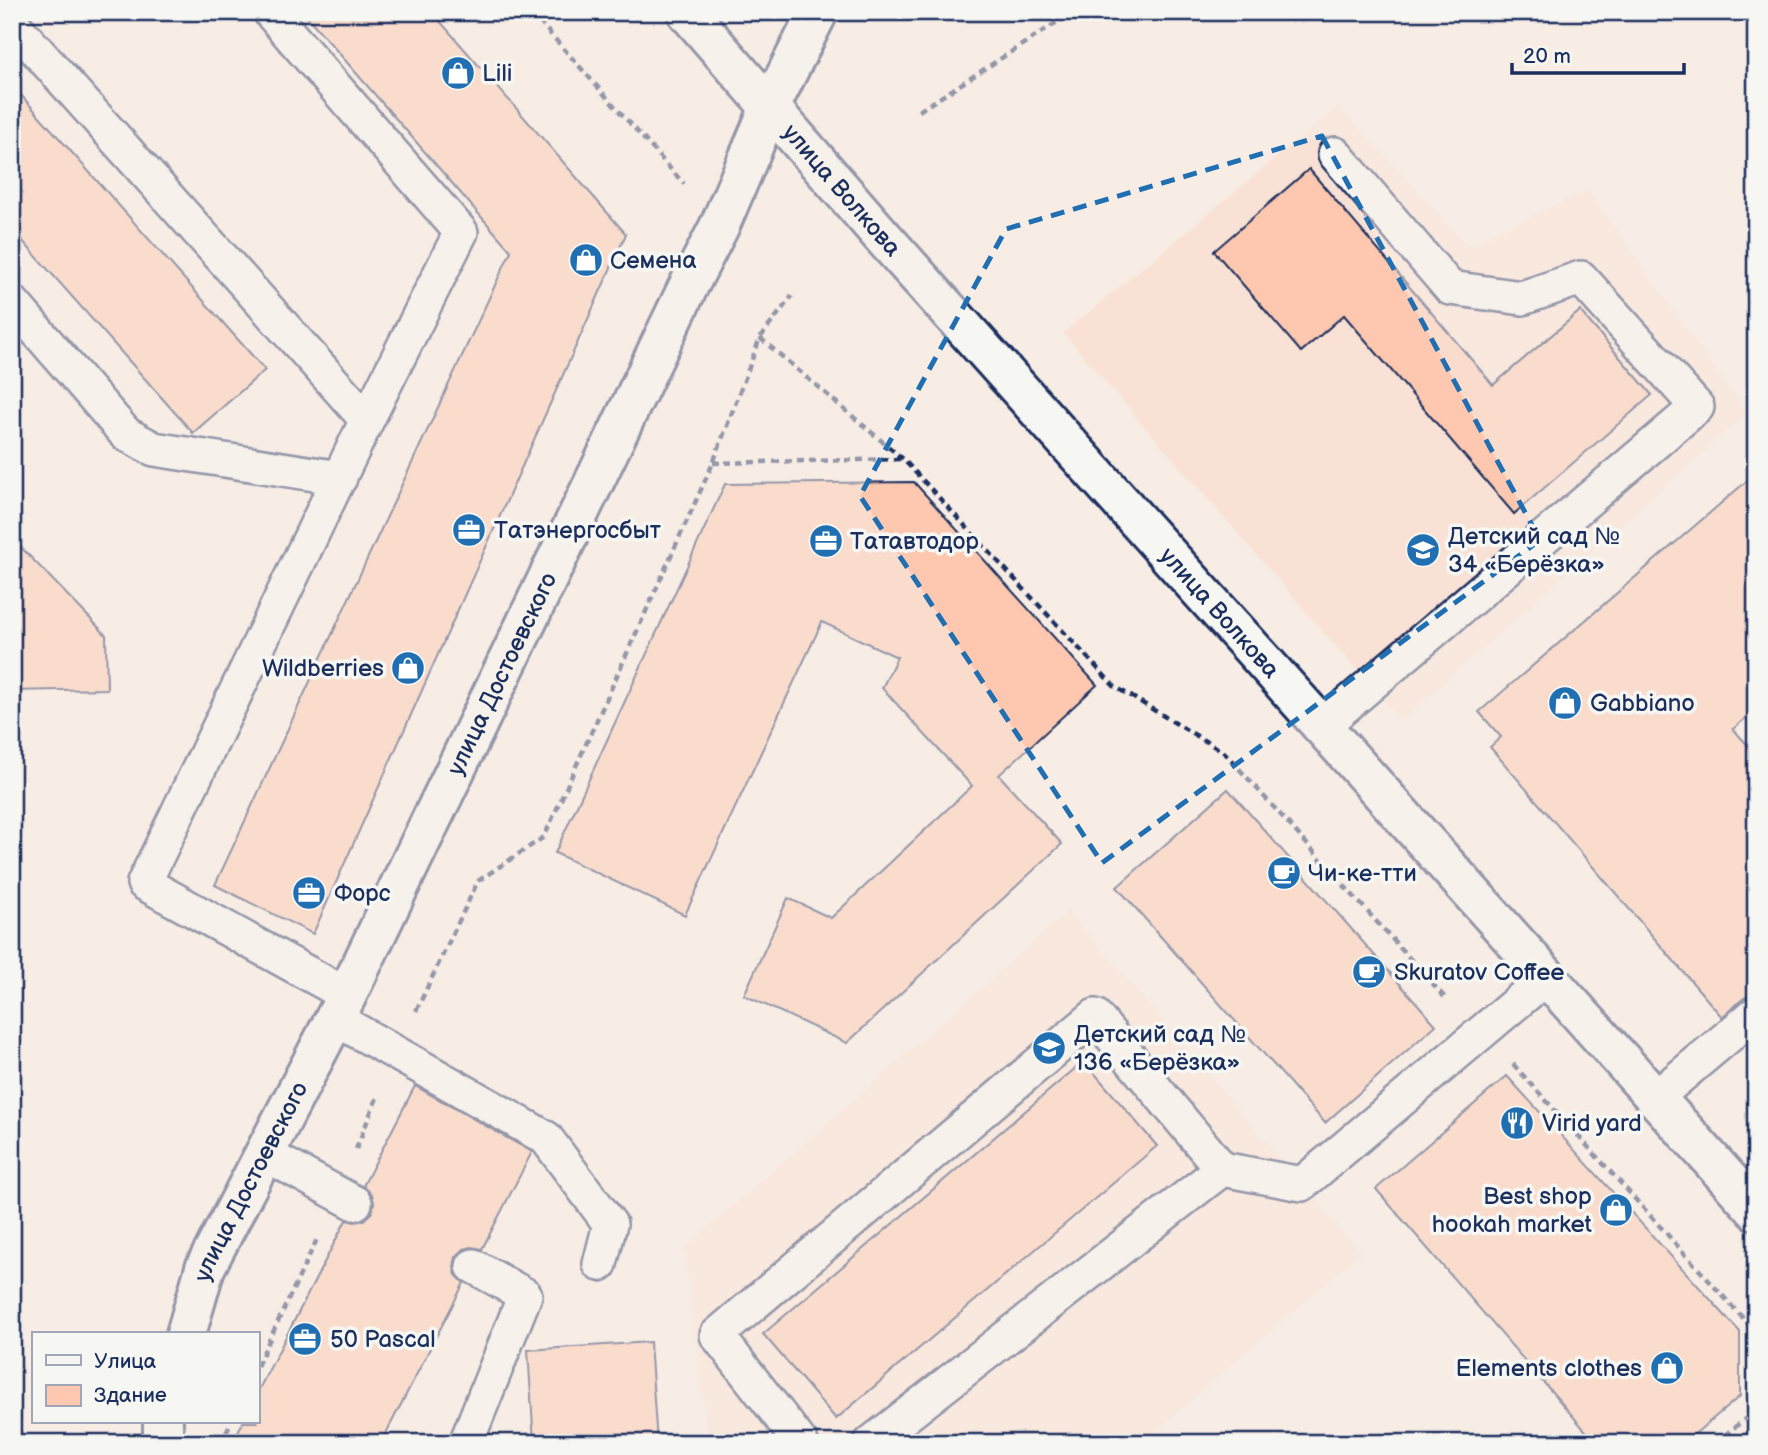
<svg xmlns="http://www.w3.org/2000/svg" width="1768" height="1455" font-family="'Balsamiq Sans',sans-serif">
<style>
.built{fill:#f9e2d5}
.building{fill:#fdc8af;stroke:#1b2f5e;stroke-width:2}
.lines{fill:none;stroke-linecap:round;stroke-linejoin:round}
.lane-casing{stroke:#1b2f5e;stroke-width:38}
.street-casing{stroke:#1b2f5e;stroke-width:44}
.secondary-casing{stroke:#1b2f5e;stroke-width:44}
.path{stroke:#1b2f5e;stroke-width:4.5;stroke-dasharray:7 5;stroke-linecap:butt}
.lane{stroke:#f6f6f2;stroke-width:33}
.street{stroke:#f6f6f2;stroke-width:38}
.secondary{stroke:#f6f6f2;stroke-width:38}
.marked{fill:none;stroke:#1f6fb2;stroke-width:5;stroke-dasharray:14 9;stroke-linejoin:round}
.labels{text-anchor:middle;stroke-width:7;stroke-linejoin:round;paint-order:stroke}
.poi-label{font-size:24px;fill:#1b2f5e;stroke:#f6f6f2;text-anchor:start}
.street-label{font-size:24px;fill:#1b2f5e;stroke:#f6f6f2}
</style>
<rect width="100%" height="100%" fill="#f7ede5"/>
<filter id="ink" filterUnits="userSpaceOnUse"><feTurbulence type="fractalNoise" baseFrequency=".0143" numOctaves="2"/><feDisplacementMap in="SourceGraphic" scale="14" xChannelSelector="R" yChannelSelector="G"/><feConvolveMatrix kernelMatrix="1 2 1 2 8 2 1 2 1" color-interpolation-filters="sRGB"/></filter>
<g filter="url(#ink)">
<!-- built -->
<path class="built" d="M1339 106 1468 246 1588 190 1747 413 1401 721 1063 333Z
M1069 911 1361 1253 1142 1443H709L684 1249Z"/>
<!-- building -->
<path class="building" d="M303 12H432L626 234 313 934 215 885 511 251Z
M12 85 265 370 193 433 12 229Z
M1309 169 1493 385 1580 311 1652 395 1514 514 1344 315 1301 352 1214 251Z
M1756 473V709L1733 729 1756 754V994L1744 998 1722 1017 1490 747 1501 737 1479 712Z
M914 482 1097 685 999 775 1062 844 847 1043 744 995 788 898 831 918 972 786 882 688 897 657 822 622 685 915 555 853 725 484Z
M12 538 106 635 107 689 12 691Z
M1228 789 1436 1025 1325 1123 1117 887Z
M1084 1061 1157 1146 836 1419 763 1334Z
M1507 1076 1740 1332V1396L1684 1443H1596L1376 1189Z
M415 1086 532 1152 482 1249 472 1247 464 1249 456 1257 454 1267 456 1275 464 1283 381 1443H232L243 1422H257V1393L346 1220 355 1222 364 1220 372 1212 374 1203 372 1194 363 1186Z
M650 1342 657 1443H534L528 1350Z"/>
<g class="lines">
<!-- lane casing -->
<g class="lane-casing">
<path id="lane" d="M270 12 461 232 367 420 144 883 347 995
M12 23 367 420
M12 302 126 434 154 449 340 478
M1322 726 1697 407 1581 278 1522 298 1450 288 1335 154
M334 1018 546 1138 610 1224 600 1264
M1655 1098 1756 1013
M265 1154 355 1203
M466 1443 525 1295 473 1266
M801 1443 717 1335 1095 1016 1222 1169
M871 1443 1222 1169 1302 1184 1547 977"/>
</g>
<!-- street casing -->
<g class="street-casing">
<g id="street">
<path id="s1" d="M186 1334 205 1268 347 995 687 289 720 225 770 107"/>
<path d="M163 1443V1422"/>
</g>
</g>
<!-- secondary casing -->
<g class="secondary-casing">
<g id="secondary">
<path id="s2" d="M687 12 881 235 1756 1210"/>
<path d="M770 107 818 12"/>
</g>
</g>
<!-- path -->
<path class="path" d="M531 12 684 184
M919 111 1073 12
M760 338 903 459 1114 686 1225 753 1447 1000
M713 463 902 459
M416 1011 478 881 544 837 713 463 760 338 792 296
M1513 1064 1751 1327 1756 1350
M356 1149 378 1095
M257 1366 318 1237
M221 1443 231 1422
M1715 1443 1756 1410"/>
<!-- lane -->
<use href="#lane" class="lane"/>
<!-- street -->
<use href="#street" class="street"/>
<!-- secondary -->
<use href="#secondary" class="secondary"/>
</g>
</g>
<!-- marked area -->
<path d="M0 0H1768V1455H0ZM1322 136 1540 540 1102 863 860 496 1006 229Z" fill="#f7ede5" fill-opacity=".55" fill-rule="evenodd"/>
<path class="marked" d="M1322 136 1540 540 1102 863 860 496 1006 229Z"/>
<!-- icons -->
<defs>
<g id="shop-disc" transform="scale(1.75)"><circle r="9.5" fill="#1f6fb2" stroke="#f6f6f2"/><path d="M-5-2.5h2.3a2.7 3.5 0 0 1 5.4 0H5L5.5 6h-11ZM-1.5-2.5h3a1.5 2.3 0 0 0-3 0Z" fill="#fff"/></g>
<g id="office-disc" transform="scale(1.75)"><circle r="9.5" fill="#1f6fb2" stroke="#f6f6f2"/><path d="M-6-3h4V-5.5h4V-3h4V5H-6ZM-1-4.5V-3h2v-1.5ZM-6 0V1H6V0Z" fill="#fff"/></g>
<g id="school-disc" transform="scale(1.75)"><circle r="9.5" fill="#1f6fb2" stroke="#f6f6f2"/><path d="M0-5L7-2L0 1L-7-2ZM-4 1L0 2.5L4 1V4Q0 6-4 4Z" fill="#fff"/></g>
<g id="cafe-disc" transform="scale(1.75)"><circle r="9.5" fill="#1f6fb2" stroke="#f6f6f2"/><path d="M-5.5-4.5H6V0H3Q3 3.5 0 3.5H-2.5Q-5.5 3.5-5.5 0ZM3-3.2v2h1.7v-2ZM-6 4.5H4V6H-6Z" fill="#fff"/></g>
<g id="restaurant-disc" transform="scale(1.75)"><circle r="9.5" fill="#1f6fb2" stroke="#f6f6f2"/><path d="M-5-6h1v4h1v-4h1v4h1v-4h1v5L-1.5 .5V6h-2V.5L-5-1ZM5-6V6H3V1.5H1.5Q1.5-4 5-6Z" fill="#fff"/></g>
</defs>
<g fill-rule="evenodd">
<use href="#shop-disc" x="458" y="73"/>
<use href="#shop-disc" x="586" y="260"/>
<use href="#office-disc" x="469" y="530"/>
<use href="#office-disc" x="826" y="541"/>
<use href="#school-disc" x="1423" y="550"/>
<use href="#shop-disc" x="408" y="668"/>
<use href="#shop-disc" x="1565" y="703"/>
<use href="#cafe-disc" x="1284" y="873"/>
<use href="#office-disc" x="309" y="893"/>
<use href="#cafe-disc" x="1369" y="972"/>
<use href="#school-disc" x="1049" y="1048"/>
<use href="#restaurant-disc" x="1517" y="1123"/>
<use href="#shop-disc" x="1616" y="1210"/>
<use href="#office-disc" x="305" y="1339"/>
<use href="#shop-disc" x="1667" y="1368"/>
</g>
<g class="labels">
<!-- poi labels -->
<g class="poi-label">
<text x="482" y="81">Lili</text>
<text x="610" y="268">Семена</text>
<text x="494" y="538">Татэнергосбыт</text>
<text x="1448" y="544">Детский сад №<tspan x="1448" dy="28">34 «Берёзка»</tspan></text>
<text x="850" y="549">Татавтодор</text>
<text x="384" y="676" text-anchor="end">Wildberries</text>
<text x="1590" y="711">Gabbiano</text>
<text x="1308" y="881">Чи-ке-тти</text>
<text x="334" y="901">Форс</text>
<text x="1394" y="980">Skuratov Coffee</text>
<text x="1074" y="1042">Детский сад №<tspan x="1074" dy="28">136 «Берёзка»</tspan></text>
<text x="1542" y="1131">Virid yard</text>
<text x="1592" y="1204" text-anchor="end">Best shop<tspan x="1592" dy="28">hookah market</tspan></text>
<text x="330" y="1347">50 Pascal</text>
<text x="1642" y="1376" text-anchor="end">Elements clothes</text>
</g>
<!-- street labels -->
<g class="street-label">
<text dy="8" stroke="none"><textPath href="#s2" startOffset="236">улица Волкова</textPath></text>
<text dy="8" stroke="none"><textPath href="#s2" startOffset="803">улица Волкова</textPath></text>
<text dy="8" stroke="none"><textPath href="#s1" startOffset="733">улица Достоевского</textPath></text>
<text dy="8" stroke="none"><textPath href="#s1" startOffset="166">улица Достоевского</textPath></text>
</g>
</g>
<!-- margin -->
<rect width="1768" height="1455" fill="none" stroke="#f6f6f2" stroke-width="42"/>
<rect x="21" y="21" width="1726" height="1413" fill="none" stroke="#1b2f5e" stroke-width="2.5" filter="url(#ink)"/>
<!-- legend -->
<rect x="32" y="1332" width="228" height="91" fill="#f6f6f2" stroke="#9ea6b7" stroke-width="2"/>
<rect x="46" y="1355" width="35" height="10" fill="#f6f6f2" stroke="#9ea6b7" stroke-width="2"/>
<text x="94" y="1368" font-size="21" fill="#1b2f5e">Улица</text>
<rect x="46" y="1385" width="35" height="21" fill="#fdc8af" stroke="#9ea6b7" stroke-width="2"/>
<text x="94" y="1402" font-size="21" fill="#1b2f5e">Здание</text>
<!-- scale -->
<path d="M1512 63v10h172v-10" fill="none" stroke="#1b2f5e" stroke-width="3.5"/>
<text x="1523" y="63" font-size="21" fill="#1b2f5e" stroke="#f6f6f2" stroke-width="5" paint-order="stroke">20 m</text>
</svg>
